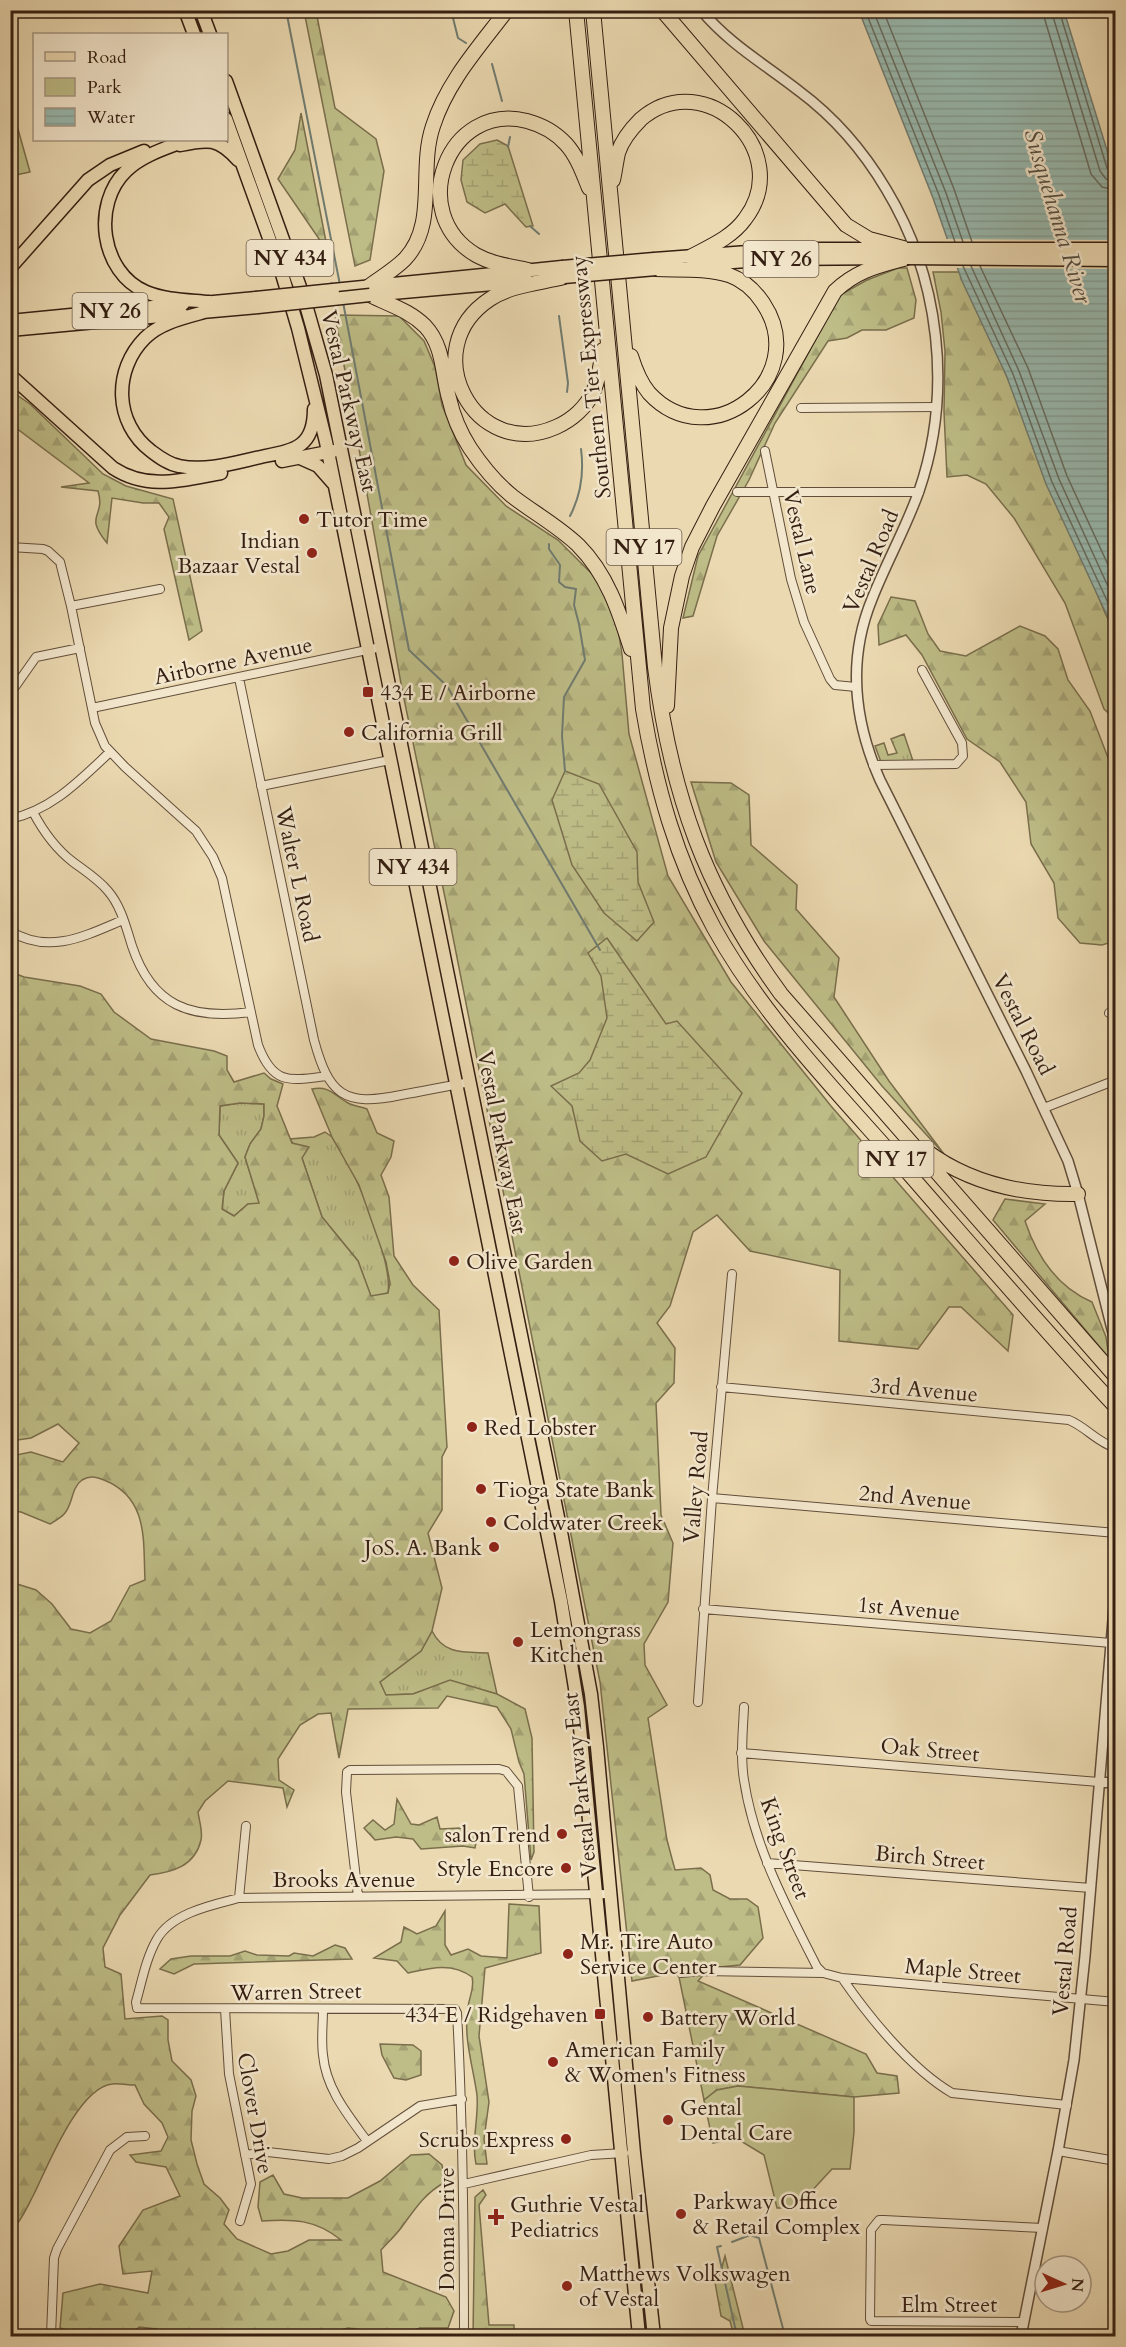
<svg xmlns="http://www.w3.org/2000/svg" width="1126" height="2347" font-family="Cardo,serif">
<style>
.grass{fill:url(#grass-tufts);stroke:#7a6e4c;stroke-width:1.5}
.forest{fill:url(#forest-firs);stroke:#7a6e4c;stroke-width:1.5;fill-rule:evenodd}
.wetland{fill:url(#wetland-marsh);stroke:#7a6e4c;stroke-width:1.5}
.park{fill:#bebd87;stroke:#7a6e4c;stroke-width:1.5}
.water{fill:url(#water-rules);stroke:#707c71;stroke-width:1.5}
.pier{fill:#ebd9b1}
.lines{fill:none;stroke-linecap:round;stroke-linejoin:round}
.shore{stroke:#666c61;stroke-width:1.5}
.stream{stroke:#707c71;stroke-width:2}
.minor-casing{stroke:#624e3a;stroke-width:10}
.tertiary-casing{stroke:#624e3a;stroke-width:12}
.primary-casing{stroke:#351f12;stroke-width:15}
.motorway-casing{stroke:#351f12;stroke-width:16}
.minor{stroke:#f2e6cc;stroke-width:8}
.tertiary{stroke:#f2e6cc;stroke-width:9}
.primary{stroke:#ebd9b1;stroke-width:12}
.motorway{stroke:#ebd9b1;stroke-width:14}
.primary-bridge-casing{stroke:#351f12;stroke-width:15;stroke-linecap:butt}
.primary-bridge{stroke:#ebd9b1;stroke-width:12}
.poi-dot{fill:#8f2418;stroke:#f2e6cc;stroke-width:2}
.labels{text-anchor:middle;stroke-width:5;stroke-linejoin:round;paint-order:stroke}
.shield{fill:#f2e6cc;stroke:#6e5b4a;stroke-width:1.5}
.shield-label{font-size:21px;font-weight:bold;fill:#351f12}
.street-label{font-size:22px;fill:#351f12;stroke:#f2e6cc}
.poi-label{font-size:22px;fill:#351f12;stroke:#f2e6cc;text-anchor:start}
.water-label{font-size:24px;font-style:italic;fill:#534e41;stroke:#f2e6cc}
</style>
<defs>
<pattern id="grass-tufts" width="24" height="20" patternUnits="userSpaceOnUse" patternTransform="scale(1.5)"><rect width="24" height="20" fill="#bebd87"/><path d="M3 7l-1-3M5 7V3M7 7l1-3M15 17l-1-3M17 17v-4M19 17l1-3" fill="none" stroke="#a4a274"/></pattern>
<pattern id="forest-firs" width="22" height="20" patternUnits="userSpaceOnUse" patternTransform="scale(1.5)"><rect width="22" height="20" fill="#bebd87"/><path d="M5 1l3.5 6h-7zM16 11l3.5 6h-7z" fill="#a4a274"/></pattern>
<pattern id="wetland-marsh" width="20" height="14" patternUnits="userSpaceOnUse" patternTransform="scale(1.5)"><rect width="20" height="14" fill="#bebd87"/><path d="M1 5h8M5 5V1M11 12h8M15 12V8" fill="none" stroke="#a4a274"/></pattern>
<pattern id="water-rules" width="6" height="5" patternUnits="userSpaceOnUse" patternTransform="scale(1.5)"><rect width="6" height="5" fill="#98bab0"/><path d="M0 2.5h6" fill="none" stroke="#849f96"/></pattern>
</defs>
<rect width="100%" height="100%" fill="#ebd9b1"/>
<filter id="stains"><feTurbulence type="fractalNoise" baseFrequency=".00333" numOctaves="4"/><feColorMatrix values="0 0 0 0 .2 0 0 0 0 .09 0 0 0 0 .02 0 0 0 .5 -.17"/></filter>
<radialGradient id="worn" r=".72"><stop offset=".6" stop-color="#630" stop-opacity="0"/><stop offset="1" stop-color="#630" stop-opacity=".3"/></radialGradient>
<!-- grass -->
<path class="grass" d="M904 734 913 761 881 762 875 746 884 743 888 755 897 753 891 739Z
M464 1097 493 1223 573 1613 590 1721 604 1880 601 1881 585 1716Z
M240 1103 264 1104V1116L261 1129 250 1144 245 1157 260 1204H248L234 1216 222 1209 224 1191 238 1163 219 1135 220 1106Z
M325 1132 332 1137C341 1153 352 1169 359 1186 370 1211 392 1268 388 1293L371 1297 358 1261 322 1217 302 1158 290 1139 314 1137Z
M432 1631C444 1655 464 1652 488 1653L497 1694 450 1681 413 1694 385 1695 380 1682 421 1651Z"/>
<!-- forest -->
<path class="forest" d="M304 11H316L335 108 376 139 384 171 370 260 355 266Z
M301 113 328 252 278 179 295 150Z
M898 268H907L916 300 914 318 886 330H862L847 338 828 341 775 423 749 480 717 536 693 616 683 618 698 556 840 295 867 280Z
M933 272H959L1007 377 1105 613 1115 633V719L1104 709 1065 603 1014 518 986 484 967 475 947 477 944 412 945 351 941 312Z
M335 315 399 316 424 341 435 367 442 405 466 465 506 506 558 540 592 574 607 596 618 629 622 654 629 734 668 876 731 982 831 1106 1013 1315 1008 1351 961 1307H949L918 1349 839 1341 840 1270 750 1251 717 1215 693 1232 670 1306 657 1323 675 1348 674 1383 656 1403 661 1515 673 1543 668 1602 644 1644 645 1665 667 1705 648 1718 667 1840 675 1870 701 1868 710 1875 713 1890 730 1899H747L758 1907 763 1938 740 1965 710 1968 698 1981 866 2054 877 2073 897 2076 899 2093 854 2097 738 2086 717 2090 704 2100 678 1972 632 1981 600 1682 448 912 402 689Z
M11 391 30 404 103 474 126 486 173 499 202 631 189 640 164 529 169 517 159 503H143L112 498 107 543C83 514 106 518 98 491L61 487 89 483 16 428 11 427Z
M891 597 915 601 928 634 940 651 966 656 1020 626 1045 636 1058 649 1068 680 1090 711 1112 768 1115 771V941L1102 945 1080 943 1058 918 1054 883 1031 844 1026 802 1000 762 967 739 922 655 906 635 879 645 878 625Z
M691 782 731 783 749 795 751 845 797 885 796 909 839 958 834 997 889 1081 944 1154 882 1086 764 941 716 862Z
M11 972 24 977 80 986 101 994 114 1012 151 1039 214 1051 227 1056V1070L234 1082 264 1073 271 1079 283 1084 277 1106 292 1143 309 1147 302 1158 322 1217 358 1261 371 1296 388 1293 390 1283 386 1262 359 1185 332 1137 312 1089C329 1085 335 1096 348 1103 354 1106 361 1107 367 1109L377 1133 394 1141 391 1157 381 1175 389 1197 394 1256 413 1285 439 1310 447 1447 442 1457V1510L428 1533 442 1588 432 1631 421 1651 380 1682 386 1695 413 1694 450 1680 497 1694 525 1709 532 1738 534 1852 531 1860 524 1774 519 1762 511 1729 497 1707 447 1696 438 1708 348 1709 339 1758 331 1713 318 1714 300 1725 278 1759 279 1780 294 1790 287 1807 283 1788 228 1781 205 1801 198 1812C199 1820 203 1832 201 1840 195 1866 173 1872 150 1875L120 1915 103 1948 105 1967 121 1974 125 2019 162 2016 168 2020V2040L172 2061 191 2080 196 2096 192 2111 191 2140 197 2164 204 2184 220 2198 229 2210 224 2224 237 2239 271 2254 288 2251 309 2240H341C315 2219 293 2219 262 2221L258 2207 260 2182 273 2175 284 2194 302 2198H348L380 2181 411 2155 429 2154 442 2165 445 2182C424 2194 415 2209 401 2228 395 2236 388 2242 381 2250L383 2272 446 2297 454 2311 448 2328H420L400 2335 348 2328 320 2336H300L252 2330 243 2336H172L157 2329 139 2327 130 2336H90L60 2328 63 2293 100 2284 148 2293 152 2271 123 2274 119 2246 143 2210 180 2196 166 2167 136 2162 130 2155 161 2151 168 2137 162 2123 144 2104 135 2085C128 2085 119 2083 112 2084 78 2088 47 2168 33 2196 27 2207 21 2222 11 2231V1582L36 1590 52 1604 71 1629 90 1633 111 1621 130 1586 145 1580C143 1541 149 1498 104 1480 97 1477 90 1475 82 1480 71 1488 73 1504 65 1513 62 1517 55 1521 50 1524L21 1512 11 1511V1456L31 1452 63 1462 79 1443 58 1424 31 1438 11 1441ZM240 1103 264 1104V1116L261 1129 250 1144 245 1157 259 1203 248 1204 234 1216 222 1209 224 1191 238 1163 219 1135 220 1106Z
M1005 1199 1045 1204 1025 1221C1037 1257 1057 1287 1092 1302L1106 1337 1109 1358 993 1220Z
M397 1799 411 1824 419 1825 437 1817 440 1829 461 1828 477 1837 475 1848 463 1846 421 1849 413 1839 396 1837 375 1840 364 1828 373 1820 385 1830 394 1824Z
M509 1904 539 1906 541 1953 485 1968 479 2036 489 2102 484 2139 487 2164H476C471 2141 479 2118 477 2095 473 2066 463 2037 468 2008 469 1996 475 1989 472 1977 452 1962 430 1968 408 1973L397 1961 374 1958 401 1942 404 1927 417 1934 436 1926 445 1911V1945L451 1955 468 1949 481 1956 507 1958Z
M335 1945 345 1948 352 1959 194 1964 174 1974 160 1969 171 1959 191 1956H230L245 1951 257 1955 289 1956 294 1953 313 1956Z
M380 2044 413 2045 421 2051V2075L406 2080 394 2078 382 2055Z
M483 2190 486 2195 479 2205 489 2325H514V2336H473L475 2197Z
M725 2256 745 2336H734L730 2321 721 2316 714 2277 720 2274Z"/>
<!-- wetland -->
<path class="wetland" d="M497 140 508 146 533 226 526 227 505 204 485 213 467 202 461 180 463 160 480 144Z
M565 771 599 784 637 852 638 882 654 922 637 941 604 913 572 865 552 800Z
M607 938 666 1024 677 1021 742 1093 706 1157 668 1174 626 1154 602 1161 580 1141 572 1106 551 1086 579 1073 590 1060 607 1018 601 976 588 953Z"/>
<!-- park -->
<path class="park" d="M11 104 30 172 11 176 10 104Z
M738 2086 854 2097V2132L850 2169H832L796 2208H777L764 2155 736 2138 713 2143 704 2100 717 2090Z"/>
<!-- water -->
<path class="water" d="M859 11H1064L1115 176V633L1046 484 1007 377 962 281 933 198Z"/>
<!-- pier -->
<path class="pier" d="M944 239 1115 240V269L954 268Z"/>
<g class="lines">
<!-- shore -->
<path class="shore" d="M865 10 939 195 955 242
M873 10 946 193 963 242
M883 10 954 189 972 242
M1042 10 1091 174 1102 187 1116 190
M1051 10 1100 171 1106 179 1116 181
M1059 10 1107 168 1110 172 1116 173
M963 266 1013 374 1052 482 1116 620
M971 266 1019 371 1059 479 1116 604
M980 266 1028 368 1067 476 1116 582"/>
<!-- stream -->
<path class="stream" d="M286 10 340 285
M451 10 458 38 466 43
M492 64 502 101
M508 147 510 137
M530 226 539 234
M343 302 409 650 447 686 600 950
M559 316 568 383 567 392
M570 516C581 495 584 472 581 449
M549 544V549L560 565 559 582 565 587 576 589 574 605 579 624 585 660 564 697 562 736 565 771
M732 2242 750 2235 759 2238 785 2336
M721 2246 717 2247 737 2336"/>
<!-- minor casing -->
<g class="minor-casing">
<path id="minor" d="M801 408 937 407
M765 451 791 579 804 622 830 679 835 685 856 687
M737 492H919
M10 547 43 549 48 551 60 562 71 606 95 723 105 746 125 767 196 831 213 857 222 878 258 1045C273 1085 289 1081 327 1076
M71 606 160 589
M239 678 314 1040C329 1095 344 1107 401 1095 424 1091 447 1086 470 1082
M10 694 36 657 80 648
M92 708 381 647
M873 765 956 764 963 756 962 743 922 670
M261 786 390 760
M33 812C43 831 56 849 73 862 85 871 98 879 108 891 121 906 126 927 132 946 152 1006 190 1020 251 1012
M10 819C52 810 80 780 110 752
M10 931C49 955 85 936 123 920
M1109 1013 1116 1014
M1044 1108 1116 1080
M721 1387 1069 1420C1086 1427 1098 1443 1116 1448
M712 1498 1116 1533
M703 1609 1111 1643
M698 1702 712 1498 732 1274
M744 1707C743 1731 740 1756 744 1780 754 1847 787 1908 817 1967L823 1973 842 1978 1116 2002
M741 1753 1099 1782
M767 1863 1091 1888
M358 1896 346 1792 347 1772 350 1770 499 1769 506 1771 518 1786 529 1897
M239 1898 246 1826
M681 1973 701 1971 823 1973
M842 1978C869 2017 911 2069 952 2093L1067 2105
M225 2009 229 2074 251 2184 240 2221
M323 2009C323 2024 321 2040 323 2055 326 2089 348 2115 367 2141
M1058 2151 1116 2161
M245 2155 268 2152 329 2159 342 2156 358 2148 420 2106 462 2099
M464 2184 591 2155 624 2153
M1023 2322 871 2321 870 2319 871 2230 879 2220H884L1043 2228
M51 2336 54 2258 57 2249 110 2150 127 2137 145 2136
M464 2336C464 2228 463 2121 457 2013L455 2009 137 2008 136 2002C142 1981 146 1958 157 1939 172 1913 212 1905 239 1898L612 1894"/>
</g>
<!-- tertiary casing -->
<g class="tertiary-casing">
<path id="tertiary" d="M701 10C729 44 766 65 799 91 834 117 864 152 886 189 940 278 953 392 919 491 906 528 886 563 872 599 847 660 854 721 880 780L1026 1071 1068 1161 1078 1194 1116 1345
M1099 1782 1116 1783
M1021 2336 1058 2151 1074 2060 1085 1956 1116 1584"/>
</g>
<!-- primary casing -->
<g class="primary-casing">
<path id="primary" d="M185 10 194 34
M201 10 210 34
M226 81 304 298 326 375 561 1532 591 1694 597 1747 634 2153 654 2336
M226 119 282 274 298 328 326 442 561 1601 578 1707 639 2336
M187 140C167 148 142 155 126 171 92 204 100 272 146 292 165 300 189 300 209 302
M180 145C209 139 218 138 238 160
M654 259 786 249H894
M693 265 773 259 898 258
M10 268 88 180 110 165 144 151
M333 290 562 267
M370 295 527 281
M203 303 256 298
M208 311C187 317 161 322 145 338 113 370 114 423 151 451 159 457 168 464 179 466 207 472 237 462 265 456 296 450 314 446 314 409
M202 312 258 307
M10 321 183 304
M10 330 182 314
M10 375 113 468C148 491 183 480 221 473
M300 458 318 466 333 483
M282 461 333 451"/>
</g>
<!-- motorway casing -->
<g class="motorway-casing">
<path id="motorway" d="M576 10 643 709C656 786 676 859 714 928 765 1020 842 1097 911 1176 979 1254 1046 1332 1116 1407
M593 10 655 667C671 794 705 890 781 994L1116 1377
M662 10 846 225 869 239 907 249
M613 180C615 171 616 162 618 153 622 140 632 128 641 119 705 64 796 152 745 219 732 237 711 246 692 256
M528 270C510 266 492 264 476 255 405 213 448 101 527 121 542 125 555 132 566 144 577 156 583 173 589 188
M564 277C540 283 511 285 490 299 414 349 475 463 556 427 572 420 587 407 594 390 599 378 601 363 603 350
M368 287C380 278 394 270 405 259 438 224 418 170 433 126 447 82 479 47 507 10
M370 295C389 305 409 310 425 326 444 346 442 374 449 398 453 416 461 434 470 448 482 466 496 483 512 496 534 513 558 526 578 545 607 574 619 611 631 649
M631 356C635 369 640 382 649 393 710 459 813 378 763 303 755 291 743 280 729 275 706 268 680 270 656 269
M667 706 671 628 682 576 692 547 713 506 835 291C857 270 878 266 907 258
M925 1150C970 1184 1022 1195 1078 1194"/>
</g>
<!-- minor -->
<use href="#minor" class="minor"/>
<!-- tertiary -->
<use href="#tertiary" class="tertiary"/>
<!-- primary -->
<use href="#primary" class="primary"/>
<!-- motorway -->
<use href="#motorway" class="motorway"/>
<!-- primary-bridge casing -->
<g class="primary-bridge-casing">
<path id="primary-bridge" d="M907 249H1116
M907 258 1116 260
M562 267 654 259
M564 277 656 269
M256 298 333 290
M258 307 370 295"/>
</g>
<!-- primary-bridge -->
<use href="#primary-bridge" class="primary-bridge"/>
</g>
<!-- markers -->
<g class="poi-dot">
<circle cx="304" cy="519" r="6"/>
<circle cx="312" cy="553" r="6"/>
<rect x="362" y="686" width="12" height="12" rx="3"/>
<circle cx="349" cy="732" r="6"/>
<circle cx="454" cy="1261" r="6"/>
<circle cx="472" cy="1427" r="6"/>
<circle cx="481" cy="1489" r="6"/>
<circle cx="491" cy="1522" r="6"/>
<circle cx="494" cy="1547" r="6"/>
<circle cx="518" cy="1642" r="6"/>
<circle cx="562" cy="1834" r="6"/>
<circle cx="566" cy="1868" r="6"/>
<circle cx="568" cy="1954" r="6"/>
<rect x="594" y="2008" width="12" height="12" rx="3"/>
<circle cx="648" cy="2017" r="6"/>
<circle cx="553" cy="2062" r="6"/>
<circle cx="668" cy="2120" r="6"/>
<circle cx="566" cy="2139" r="6"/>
<circle cx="681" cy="2214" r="6"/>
<path d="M493 2208h6v6h6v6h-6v6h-6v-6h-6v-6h6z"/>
<circle cx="567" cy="2286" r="6"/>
</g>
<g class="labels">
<!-- shield labels -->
<g class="shield">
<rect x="246.5" y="240" width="87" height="36" rx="4.5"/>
<rect x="743.5" y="241" width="75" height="36" rx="4.5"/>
<rect x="72.5" y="293" width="75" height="36" rx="4.5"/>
<rect x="606.5" y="529" width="75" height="36" rx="4.5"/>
<rect x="369.5" y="849" width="87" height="36" rx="4.5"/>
<rect x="858.5" y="1141" width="75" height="36" rx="4.5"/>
</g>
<g class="shield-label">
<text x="290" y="265">NY 434</text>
<text x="781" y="266">NY 26</text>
<text x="110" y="318">NY 26</text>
<text x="644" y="554">NY 17</text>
<text x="413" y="874">NY 434</text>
<text x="896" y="1166">NY 17</text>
</g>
<!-- street labels -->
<g class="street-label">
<text transform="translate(590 377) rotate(-96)" y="8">Southern Tier Expressway</text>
<text transform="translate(350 401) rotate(77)" y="8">Vestal Parkway East</text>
<text transform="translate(803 542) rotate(77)" y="8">Vestal Lane</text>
<text transform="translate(870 561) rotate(-67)" y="8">Vestal Road</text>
<text transform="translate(233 660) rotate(-12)" y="8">Airborne Avenue</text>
<text transform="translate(298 874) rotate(78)" y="8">Walter L Road</text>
<text transform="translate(1024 1024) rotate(63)" y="8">Vestal Road</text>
<text transform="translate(503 1142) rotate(79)" y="8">Vestal Parkway East</text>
<text transform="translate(924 1389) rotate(5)" y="8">3rd Avenue</text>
<text transform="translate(695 1487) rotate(-85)" y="8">Valley Road</text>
<text transform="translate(915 1497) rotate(5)" y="8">2nd Avenue</text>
<text transform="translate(909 1608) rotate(5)" y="8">1st Avenue</text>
<text transform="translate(930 1749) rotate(5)" y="8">Oak Street</text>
<text transform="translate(579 1785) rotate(-96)" y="8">Vestal Parkway East</text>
<text transform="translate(786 1848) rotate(70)" y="8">King Street</text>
<text transform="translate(930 1857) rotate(5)" y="8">Birch Street</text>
<text x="344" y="1887">Brooks Avenue</text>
<text transform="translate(1064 1961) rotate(-85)" y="8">Vestal Road</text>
<text transform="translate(963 1970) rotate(5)" y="8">Maple Street</text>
<text transform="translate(296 1991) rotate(-1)" y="8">Warren Street</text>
<text transform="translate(256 2113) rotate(80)" y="8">Clover Drive</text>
<text transform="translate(446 2229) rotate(-90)" y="8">Donna Drive</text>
<text x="949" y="2312">Elm Street</text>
</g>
<!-- poi labels -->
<g class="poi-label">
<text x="316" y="527">Tutor Time</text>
<text x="300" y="548" text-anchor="end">Indian<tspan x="300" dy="25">Bazaar Vestal</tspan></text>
<text x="380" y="700">434 E / Airborne</text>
<text x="361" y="740">California Grill</text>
<text x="466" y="1269">Olive Garden</text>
<text x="484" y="1435">Red Lobster</text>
<text x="493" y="1497">Tioga State Bank</text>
<text x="503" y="1530">Coldwater Creek</text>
<text x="482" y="1555" text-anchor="end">JoS. A. Bank</text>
<text x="530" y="1637">Lemongrass<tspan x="530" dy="25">Kitchen</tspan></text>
<text x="550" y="1842" text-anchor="end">salonTrend</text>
<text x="554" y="1876" text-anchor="end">Style Encore</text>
<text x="580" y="1949">Mr. Tire Auto<tspan x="580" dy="25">Service Center</tspan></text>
<text x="588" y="2022" text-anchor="end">434 E / Ridgehaven</text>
<text x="660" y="2025">Battery World</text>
<text x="565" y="2057">American Family<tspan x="565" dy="25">&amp; Women's Fitness</tspan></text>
<text x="680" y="2115">Gental<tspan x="680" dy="25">Dental Care</tspan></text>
<text x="554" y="2147" text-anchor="end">Scrubs Express</text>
<text x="693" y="2209">Parkway Office<tspan x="693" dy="25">&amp; Retail Complex</tspan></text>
<text x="510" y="2212">Guthrie Vestal<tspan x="510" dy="25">Pediatrics</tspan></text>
<text x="579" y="2281">Matthews Volkswagen<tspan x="579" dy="25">of Vestal</tspan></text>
</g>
<!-- water labels -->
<g class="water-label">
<text transform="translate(1058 216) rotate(73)" y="8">Susquehanna River</text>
</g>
</g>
<!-- margin -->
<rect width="1126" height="2347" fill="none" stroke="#ebd9b1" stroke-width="36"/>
<rect x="12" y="12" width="1102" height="2323" fill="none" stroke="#351f12" stroke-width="3"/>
<rect x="18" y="18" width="1090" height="2311" fill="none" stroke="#351f12" stroke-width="1.5"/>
<!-- legend -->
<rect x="33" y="33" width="195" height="108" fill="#f2e6cc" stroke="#a69682" stroke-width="1.5"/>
<rect x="45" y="52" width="30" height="9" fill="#ebd9b1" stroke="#a69682" stroke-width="1.5"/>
<text x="87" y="63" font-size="18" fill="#351f12">Road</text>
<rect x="45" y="78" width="30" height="18" fill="#bebd87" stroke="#a69682" stroke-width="1.5"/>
<text x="87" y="93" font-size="18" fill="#351f12">Park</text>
<rect x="45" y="108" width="30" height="18" fill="url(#water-rules)" stroke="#a69682" stroke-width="1.5"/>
<text x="87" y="123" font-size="18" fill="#351f12">Water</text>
<!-- north arrow -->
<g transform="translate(1063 2284) rotate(94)"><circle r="28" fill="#f2e6cc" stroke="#a69682" stroke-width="1.5"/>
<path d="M0-4.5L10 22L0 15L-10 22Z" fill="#8f2418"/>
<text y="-9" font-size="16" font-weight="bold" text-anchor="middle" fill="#351f12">N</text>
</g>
<rect width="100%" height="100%" filter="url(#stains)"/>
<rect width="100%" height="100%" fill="url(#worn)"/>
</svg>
